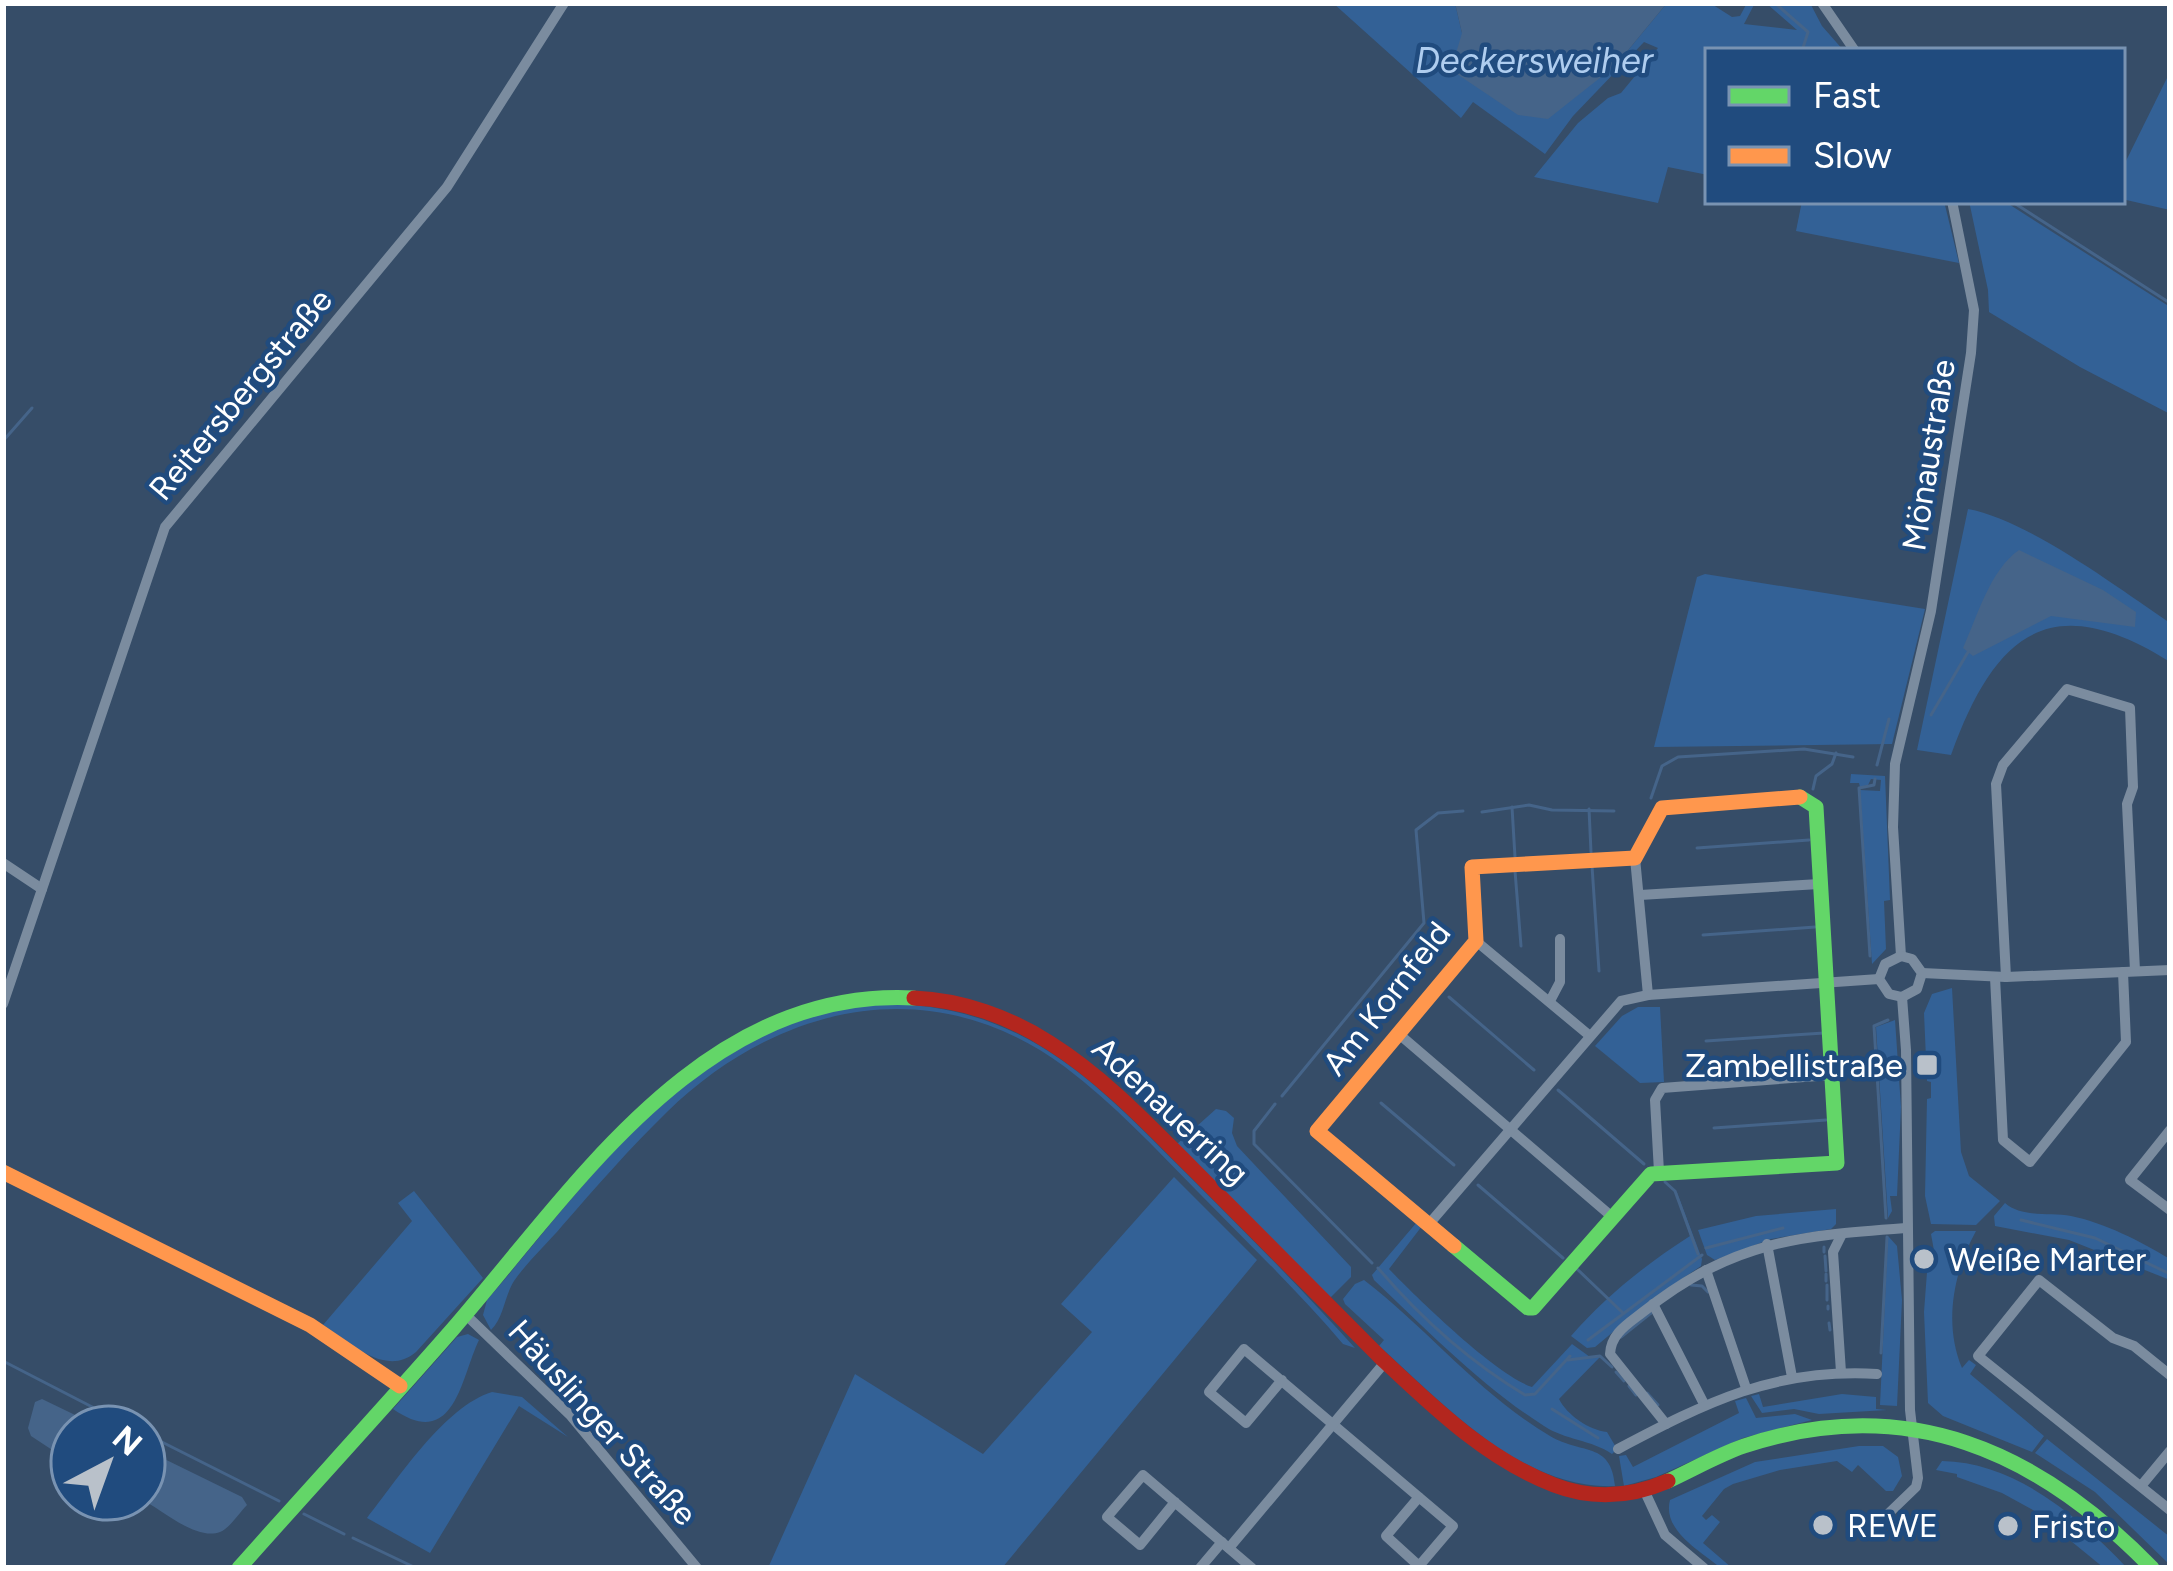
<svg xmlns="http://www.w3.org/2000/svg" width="2173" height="1571" font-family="Figtree,sans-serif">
<rect width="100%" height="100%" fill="#364d68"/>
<g fill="#336196">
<polygon points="1333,3 1455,3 1462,33 1615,66 1667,3 1710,3 1732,17 1740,16 1747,3 1755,3 1744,24 1797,30 1766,3 1810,3 1822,26 1844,51 1708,51 1708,175 1668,167 1658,203 1534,177 1578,123 1608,98 1621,93 1658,48 1644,42 1573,116 1545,154 1473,102 1461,118"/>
<polygon points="2170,72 2170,210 2122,199 2122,169"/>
<polygon points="1802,201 1944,201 1959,263 1796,231"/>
<polygon points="1969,201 2004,201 2170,307 2170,414 2080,367 1989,312 1988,290"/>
<path d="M 1968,509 C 2028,520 2118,588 2170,623 L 2170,662 C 2049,586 1994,636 1951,755 L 1917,750 Z"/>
<polygon points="1705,574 1925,609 1892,744 1654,747 1697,577"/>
<polygon points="1851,774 1885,776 1890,900 1884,901 1886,949 1872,964 1860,790 1880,791 1881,780 1871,779 1868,785 1860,787 1859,783 1850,783"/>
<polygon points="1952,988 1961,1152 1969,1176 2000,1201 1976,1225 1931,1224 1925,1196 1927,1099 1931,1098 1931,1082 1927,1081 1924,1013 1932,994"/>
<path d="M 872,1003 C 1028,1003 1093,1081 1196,1183 C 1250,1237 1304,1291 1355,1348 L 1343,1344 C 1298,1291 1247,1242 1198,1192 C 1156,1149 1113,1103 1065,1067 C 933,969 779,1003 667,1112 C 630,1148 596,1187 562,1226 C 547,1244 527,1262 514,1281 C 504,1297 504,1317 491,1330 L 483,1315 L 487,1300 C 559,1217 651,1089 748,1040 C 788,1019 828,1011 872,1003 Z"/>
<polygon points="1638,1007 1660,1007 1664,1082 1640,1083 1595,1046 1622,1016"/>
<polygon points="1895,1020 1901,1107 1897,1196 1890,1196 1892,1211 1888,1218 1876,1027"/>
<polygon points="1216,1109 1226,1111 1234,1118 1232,1133 1237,1146 1351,1267 1351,1277 1330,1298 1177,1144"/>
<polygon points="1174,1177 1257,1260 1002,1568 768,1568 855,1374 983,1454 1092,1332 1061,1304"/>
<path d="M 1676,1190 L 1702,1259 L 1701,1266 L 1655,1297 L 1595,1347 L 1587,1348 L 1571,1336 C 1606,1296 1645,1265 1690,1236 Z"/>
<path d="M 414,1191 L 483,1278 L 416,1352 C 385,1378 350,1342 323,1325 L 412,1221 L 398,1203 Z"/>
<path d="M 2005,1203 C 2022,1218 2050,1212 2071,1216 C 2105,1223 2140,1241 2170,1259 L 2170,1280 L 2069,1240 L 1995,1226 L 1994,1216 Z"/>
<polygon points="1836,1209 1836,1224 1831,1229 1771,1239 1715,1260 1707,1255 1698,1230 1756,1216"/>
<path d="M 1417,1222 L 1422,1226 L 1389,1269 C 1417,1298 1496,1375 1532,1387 L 1572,1344 L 1590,1357 L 1600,1357 L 1559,1399 C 1567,1415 1589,1430 1607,1432 L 1617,1449 L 1612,1454 C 1592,1440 1565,1440 1544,1426 C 1481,1386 1428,1331 1374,1280 L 1372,1275 Z"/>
<path d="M 1935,1231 L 1976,1231 C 1954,1271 1943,1323 1962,1368 L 1969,1360 L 1976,1365 L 1970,1374 L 2044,1436 L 2032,1452 L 1943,1416 L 1928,1403 L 1924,1312 L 1927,1272 L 1935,1256 L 1931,1234 Z"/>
<polygon points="1888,1236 1897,1246 1902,1300 1897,1406 1880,1405"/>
<path d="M 1364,1280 C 1428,1329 1479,1394 1550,1436 C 1582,1455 1611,1441 1615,1486 C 1521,1490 1444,1404 1379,1346 L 1384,1340 L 1345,1304 L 1343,1299 L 1355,1284 Z"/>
<path d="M 468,1334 L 479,1340 C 461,1377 455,1452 393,1409 L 457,1337 Z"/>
<path d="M 492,1392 L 522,1397 L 568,1437 L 519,1406 L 430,1553 L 367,1518 C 397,1480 445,1406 492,1392 Z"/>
<polygon points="1759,1394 1763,1407 1842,1394 1876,1397 1876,1409 1887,1410 1819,1414 1794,1409 1762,1413 1751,1396"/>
<polygon points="1746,1398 1756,1418 1795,1414 1812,1420 1743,1438 1656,1477 1624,1486 1619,1456 1626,1455 1633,1467 1739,1413 1735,1401"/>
<polygon points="2047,1439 2170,1537 2170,1565 2095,1492 2035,1453"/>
<path d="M 1859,1446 L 1883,1446 L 1898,1457 L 1902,1476 L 1893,1491 L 1886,1491 L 1858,1465 L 1852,1472 L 1837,1461 L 1780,1470 L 1733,1484 L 1724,1489 L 1702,1516 L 1706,1520 L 1712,1515 L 1720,1522 L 1703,1543 L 1732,1568 L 1721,1568 C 1700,1551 1662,1530 1670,1500 L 1755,1462 Z"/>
<path d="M 1942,1461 C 2015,1462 2079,1517 2127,1568 L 2104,1568 L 2033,1510 L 2002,1493 L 1957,1477 L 1957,1474 L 1936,1470 Z"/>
</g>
<g fill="#456489">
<polygon points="1455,3 1667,3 1615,66 1548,119 1518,115 1451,70 1462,33"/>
<path d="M 2019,550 L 2103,590 L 2136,612 L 2135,627 L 2051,616 L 1973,656 L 1963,648 C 1977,617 1990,570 2019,550 Z"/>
<polygon points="42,1399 100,1427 72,1427 72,1463 31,1436 28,1428 35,1402"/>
<path d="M 144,1449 L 242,1497 L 247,1505 C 239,1513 230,1528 220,1532 C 196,1541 161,1509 141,1499 L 144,1499 Z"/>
</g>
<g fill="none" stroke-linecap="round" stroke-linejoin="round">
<g stroke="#456489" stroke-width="3">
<polyline points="1775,3 1808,32 1802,51"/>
<polyline points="2011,201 2170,303"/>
<polyline points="3,441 32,408"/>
<polyline points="1931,715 1968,652"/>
<polyline points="1877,765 1889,719"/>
<polyline points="1813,789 1816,776 1832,764 1836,753"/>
<polyline points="1651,798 1662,766 1678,757 1804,749 1853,757"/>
<polyline points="1512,807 1515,857"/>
<polyline points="1589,809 1591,852"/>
<polyline points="1482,812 1529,805 1552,810 1614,811"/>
<polyline points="1697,848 1809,840"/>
<polyline points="1592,866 1599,971"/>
<polyline points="1515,871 1521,946"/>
<polyline points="1703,935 1815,927"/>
<polyline points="1870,956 1859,788 1874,785 1875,779"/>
<polyline points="1449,997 1534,1070"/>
<polyline points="1706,1041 1824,1033"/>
<polyline points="1558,1090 1644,1164"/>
<polyline points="1282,1096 1424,923 1416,830 1438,813 1463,811"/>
<polyline points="1381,1103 1454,1165"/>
<polyline points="1275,1104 1254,1131 1254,1144 1372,1263"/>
<polyline points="1714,1128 1826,1120"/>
<polyline points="1665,1182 1675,1191 1698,1254"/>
<polyline points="1478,1185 1563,1258"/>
<polyline points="1886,1218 1874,1026 1888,1020"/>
<polyline points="2021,1220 2095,1238 2170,1274"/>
<polyline points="1824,1247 1824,1252"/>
<polyline points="1706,1248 1783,1228"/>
<polyline points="1825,1256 1826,1271"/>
<path d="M 1378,1268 C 1419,1316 1470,1362 1525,1395 L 1535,1394 L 1570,1356"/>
<polyline points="1577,1269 1622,1312"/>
<polyline points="1826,1274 1826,1281"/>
<polyline points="1691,1285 1702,1286 1708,1292"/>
<polyline points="1827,1285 1827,1300"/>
<polyline points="1828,1306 1828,1309"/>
<polyline points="1829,1323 1830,1330"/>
<polyline points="1621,1337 1651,1313"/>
<polyline points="1588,1340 1702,1255"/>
<polyline points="1881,1353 1887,1237"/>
<polyline points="1568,1360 1600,1356 1612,1367"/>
<polyline points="3,1361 131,1427"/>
<polyline points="1616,1372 1624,1381"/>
<polyline points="1629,1386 1636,1395"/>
<polyline points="1647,1393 1658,1405"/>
<polyline points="1552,1409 1598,1438"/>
<polyline points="144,1433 279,1501"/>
<polyline points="304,1514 344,1534"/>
<polyline points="353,1538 416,1568"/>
</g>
<g stroke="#7b8c9f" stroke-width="10">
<polyline points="1822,3 1855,51"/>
<polyline points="1635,858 1648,995"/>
<polyline points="3,863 42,889"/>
<polyline points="1640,895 1819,884"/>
<polyline points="1476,941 1590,1036"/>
<polyline points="1901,956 1893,827 1895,764 1931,611 1971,353 1974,310 1952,201"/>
<polyline points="1901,956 1885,964 1879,979 1889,994 1902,997"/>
<polyline points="1901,956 1912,959 1922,973 1917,989 1902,997"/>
<polyline points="1922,973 2006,977 2170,970"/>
<polyline points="1995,977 2003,1140 2030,1162 2126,1042 2123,972"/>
<polyline points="2006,977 1996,784 2003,765 2067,689 2130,708 2133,787 2127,804 2135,971"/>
<polyline points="1550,1001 1560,982 1560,939"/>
<polyline points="3,1004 165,527 447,187 564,3"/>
<polyline points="1400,1035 1610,1215"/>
<polyline points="2170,1130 2130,1180 2170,1210"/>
<polyline points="1659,1172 1655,1100 1662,1088 1831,1075"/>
<polyline points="1429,1224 1621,1001 1648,995 1879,979"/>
<polyline points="1767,1244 1792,1377"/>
<polyline points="1706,1270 1746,1388"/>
<polyline points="1653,1304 1704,1404"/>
<polyline points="465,1314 571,1416 697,1568"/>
<polyline points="1841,1372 1833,1252 1842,1234"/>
<polyline points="2170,1375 2134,1346 2113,1338 2039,1280 1978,1356 2170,1510"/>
<polyline points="1282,1380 1246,1423 1209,1392 1244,1349 1453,1526 1419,1566 1386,1536 1419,1497"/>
<path d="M 1666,1424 L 1610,1354 C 1611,1333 1628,1324 1643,1312 C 1733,1241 1797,1236 1906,1228"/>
<path d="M 1618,1449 C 1707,1402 1774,1368 1877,1374"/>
<polyline points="2141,1486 2170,1451"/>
<polyline points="1645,1492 1665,1535 1704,1568"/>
<polyline points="1175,1502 1140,1545 1107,1517 1143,1475 1252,1568"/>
<polyline points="1889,1513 1916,1487 1918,1478 1910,1410 1906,1050 1902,997"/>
<polyline points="1229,1548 1386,1361"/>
<polyline points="1200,1568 1222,1542"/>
</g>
<g stroke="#63d668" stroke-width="15">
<polyline points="1454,1246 1528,1308 1533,1308 1651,1174 1837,1163 1816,807 1800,797"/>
<path d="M 1668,1481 C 1694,1469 1718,1455 1744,1446 C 1907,1392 2038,1451 2152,1568"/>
<path d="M 239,1568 C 310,1488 382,1410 452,1330 C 575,1188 702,987 914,998"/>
</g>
<g stroke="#ff974d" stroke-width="15">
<polyline points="3,1172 310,1325 400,1386"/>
<polyline points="1454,1246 1317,1131 1476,941 1472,867 1635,858 1662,808 1800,797"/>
</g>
<path stroke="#b3261e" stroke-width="15" d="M 914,998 C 962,1000 1010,1017 1050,1043 C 1104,1077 1148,1124 1193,1169 C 1255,1231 1317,1294 1379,1356 C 1431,1405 1486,1459 1554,1485 C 1593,1500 1631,1497 1668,1481"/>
</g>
<g fill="#b9c1ca" stroke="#204b7e" stroke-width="4.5">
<rect x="1915" y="1053" width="24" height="24" rx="6"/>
<circle cx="1924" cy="1259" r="12"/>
<circle cx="1823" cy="1525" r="12"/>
<circle cx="2008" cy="1526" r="12"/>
</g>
<g text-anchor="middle" stroke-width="9" stroke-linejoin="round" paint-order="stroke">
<g font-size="33" fill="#fff" stroke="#204b7e">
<text transform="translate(240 394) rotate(-50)" y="12">Reitersbergstraße</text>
<text transform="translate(1928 455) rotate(-81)" y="12">Mönaustraße</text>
<text transform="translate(1386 998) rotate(-52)" y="12">Am Kornfeld</text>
<text transform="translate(1171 1110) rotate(43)" y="12">Adenauerring</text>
<text transform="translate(603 1422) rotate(48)" y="12">Häuslinger Straße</text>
</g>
<g font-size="33" fill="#fff" stroke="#204b7e" text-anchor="start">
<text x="1903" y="1077" text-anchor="end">Zambellistraße</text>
<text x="1948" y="1271">Weiße Marter</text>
<text x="1847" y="1537">REWE</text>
<text x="2032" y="1538">Fristo</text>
</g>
<g font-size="36" font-style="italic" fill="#afcdef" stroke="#204b7e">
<text x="1534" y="73">Deckersweiher</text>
</g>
</g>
<rect width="2173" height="1571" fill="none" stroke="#ffffff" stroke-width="12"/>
<rect x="1705" y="48" width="420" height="156" fill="#204b7e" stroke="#7993b2" stroke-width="3"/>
<rect x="1729" y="87" width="60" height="18" fill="#63d668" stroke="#7993b2" stroke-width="3"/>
<text x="1813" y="108" font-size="36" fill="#ffffff">Fast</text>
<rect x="1729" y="147" width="60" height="18" fill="#ff974d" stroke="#7993b2" stroke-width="3"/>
<text x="1813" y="168" font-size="36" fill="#ffffff">Slow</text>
<g transform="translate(108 1463) rotate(41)"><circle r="57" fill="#204b7e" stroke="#7993b2" stroke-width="3"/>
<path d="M0-9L21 45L0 30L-21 45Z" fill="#b9c1ca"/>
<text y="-18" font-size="33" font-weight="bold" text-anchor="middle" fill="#ffffff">N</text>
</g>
</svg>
